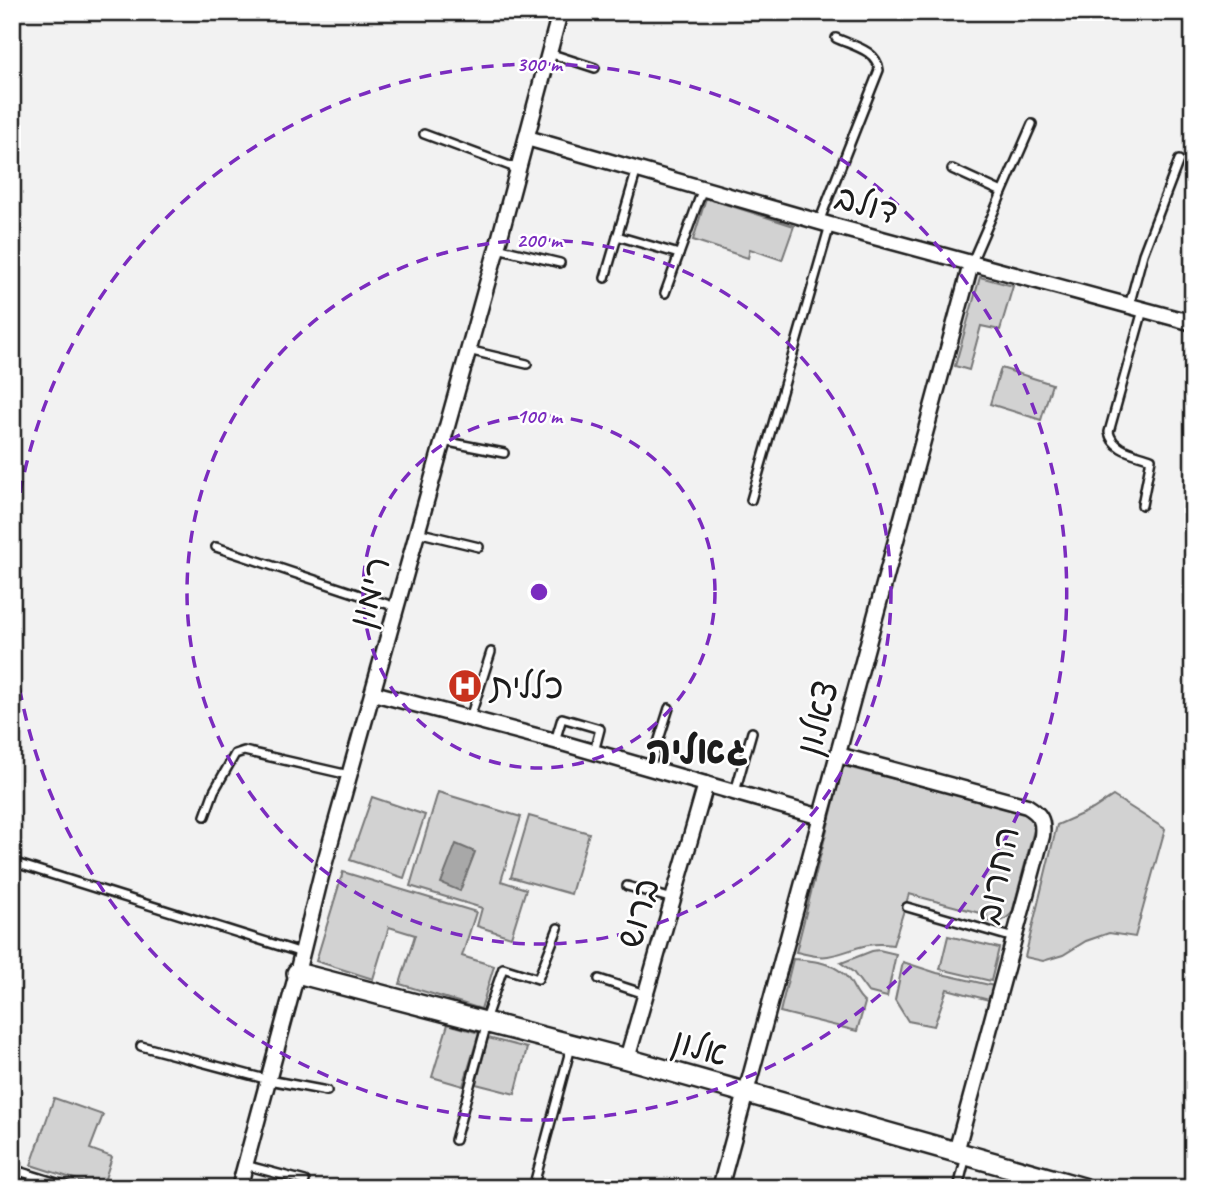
<svg xmlns="http://www.w3.org/2000/svg" width="1205" height="1200" font-family="Caveat,'Playpen Sans Hebrew',sans-serif">
<rect width="100%" height="100%" fill="#f2f2f2"/>
<filter id="ink" filterUnits="userSpaceOnUse"><feTurbulence type="fractalNoise" baseFrequency=".0143" numOctaves="2"/><feDisplacementMap in="SourceGraphic" scale="14" xChannelSelector="R" yChannelSelector="G"/><feConvolveMatrix kernelMatrix="1 2 1 2 8 2 1 2 1" color-interpolation-filters="sRGB"/></filter>
<g filter="url(#ink)">
<g fill="#d2d2d2" stroke="#777" stroke-width="2">
<polygon points="706,198 794,226 782,260 750,249 748,258 693,240"/>
<polygon points="980,277 1013,286 1000,330 981,326 969,370 955,366"/>
<polygon points="1001,368 1052,384 1041,420 990,404"/>
<path d="M 843,766 L 1020,811 L 1033,819 L 1034,830 L 1012,913 C 1004,922 997,923 986,921 L 987,915 L 909,894 L 893,945 C 862,941 856,951 828,956 C 818,958 806,954 796,952 Z"/>
<polygon points="438,792 521,817 501,881 526,889 511,937 477,926 482,908 410,886"/>
<polygon points="1113,796 1165,829 1135,937 1109,933 1086,941 1063,955 1043,961 1025,957 1057,825 1093,809"/>
<polygon points="372,797 425,815 404,878 350,860"/>
<polygon points="529,816 589,833 571,894 511,877"/>
<polygon points="343,872 476,912 462,956 494,966 481,1009 400,984 415,935 389,927 373,979 316,961"/>
<polygon points="948,936 999,948 991,981 940,969"/>
<polygon points="879,950 896,954 887,997 868,992 853,972 841,963 872,951"/>
<path d="M 793,959 C 814,961 836,962 849,980 C 855,989 857,997 865,1003 L 857,1031 L 780,1012 Z"/>
<polygon points="903,962 937,973 994,986 989,1000 947,989 934,1026 908,1021 895,1000"/>
<polygon points="448,1024 479,1033 463,1086 432,1077"/>
<polygon points="488,1038 527,1048 515,1094 476,1084"/>
<polygon points="54,1098 103,1115 90,1149 112,1157 102,1188 31,1165"/>
<polygon points="12,1176 47,1188 12,1188"/>
</g>
<polygon fill="#a8a8a8" stroke="#707070" stroke-width="2" points="456,844 475,852 460,891 441,883"/>
<g fill="none" stroke-linecap="round" stroke-linejoin="round">
<g stroke="#1c1c1c" stroke-width="12">
<g id="lane">
<polyline points="549,53 595,68"/>
<polyline points="424,134 518,169"/>
<polyline points="952,169 1002,192"/>
<path d="M 819,222 L 879,70 C 877,50 853,46 836,38"/>
<polyline points="617,236 679,254"/>
<polyline points="497,248 560,263"/>
<polyline points="971,264 1032,124"/>
<polyline points="605,278 637,169"/>
<polyline points="665,293 703,188"/>
<polyline points="1129,306 1143,254 1179,160"/>
<polyline points="468,350 527,364"/>
<polyline points="443,441 504,453"/>
<polyline points="751,500 830,225"/>
<path d="M 1142,505 L 1151,459 C 1135,453 1113,451 1109,432 L 1143,310"/>
<polyline points="417,532 479,547"/>
<polyline points="216,547 396,607"/>
<polyline points="470,718 491,652"/>
<polyline points="555,741 562,718 600,729 594,752"/>
<polyline points="650,768 669,708"/>
<polyline points="735,792 752,732"/>
<polyline points="205,816 214,791 235,754 244,751 349,775"/>
<polyline points="12,862 302,953"/>
<polyline points="627,886 673,899"/>
<polyline points="907,907 1014,938"/>
<polyline points="599,979 645,994"/>
<polyline points="485,1020 503,968 538,979 558,928"/>
<polyline points="141,1046 269,1080 327,1091"/>
<polyline points="455,1140 487,1023"/>
<polyline points="245,1165 305,1181"/>
<polyline points="12,1169 73,1188"/>
<polyline points="533,1188 571,1047"/>
<polyline points="958,1188 966,1156"/>
</g>
</g>
<g stroke="#1c1c1c" stroke-width="19">
<g id="street">
<polyline points="527,138 830,225 1193,323"/>
<polyline points="373,693 555,741 821,817"/>
<path d="M 838,755 L 1027,806 C 1040,814 1044,820 1042,836 L 956,1152"/>
<polyline points="627,1059 706,784"/>
<polyline points="239,1188 297,973 321,876 497,248 560,12"/>
<polyline points="720,1188 971,264"/>
</g>
</g>
<g stroke="#1c1c1c" stroke-width="24">
<polyline id="secondary" points="297,973 627,1059 1083,1188"/>
</g>
<use href="#lane" stroke="#fff" stroke-width="7"/>
<use href="#street" stroke="#fff" stroke-width="14"/>
<use href="#secondary" stroke="#fff" stroke-width="19"/>
</g>
</g>
<g fill="none" stroke="#7b2cbf" stroke-width="3.5" stroke-dasharray="12 9">
<circle cx="539" cy="592" r="176"/>
<circle cx="539" cy="592" r="352"/>
<path d="M12 555A528 528 0 1 1 12 629"/>
</g>
<defs>
<g id="hospital-disc" transform="scale(1.75)"><circle r="9.5" fill="#c8321e" stroke="#fff"/><path d="M-5-5h3v3.5h4V-5h3V5h-3V1.5h-4V5h-3Z" fill="#fff"/></g>
</defs>
<g fill-rule="evenodd">
<use href="#hospital-disc" x="465" y="686"/>
</g>
<g text-anchor="middle" stroke-width="5" stroke-linejoin="round" paint-order="stroke">
<g font-size="35" fill="#1c1c1c" stroke="#fff">
<text transform="translate(867 204) rotate(16)" y="12">דולב</text>
<text transform="translate(369 592) rotate(-75)" y="12">רימון</text>
<text transform="translate(817 718) rotate(-75)" y="12">צאלון</text>
<text transform="translate(997 875) rotate(-78)" y="12">החרוב</text>
<text transform="translate(638 913) rotate(-74)" y="12">ברוש</text>
<text transform="translate(700 1047) rotate(16)" y="12">אלון</text>
</g>
<g font-size="35" fill="#1c1c1c" stroke="#fff" text-anchor="start">
<text x="490" y="698">כללית</text>
</g>
<g font-size="38" font-weight="bold" fill="#1c1c1c" stroke="#fff">
<text x="697" y="763">גאליה</text>
</g>
</g>
<circle cx="539" cy="592" r="10" fill="#7b2cbf" stroke="#fff" stroke-width="3.5"/>
<g font-size="21" text-anchor="middle" font-weight="bold" fill="#7b2cbf" stroke="#fff" stroke-width="5" stroke-linejoin="round" paint-order="stroke">
<text x="539" y="71">300 m</text>
<text x="539" y="247">200 m</text>
<text x="539" y="423">100 m</text>
</g>
<rect width="1205" height="1200" fill="none" stroke="#fff" stroke-width="42"/>
<rect x="21" y="21" width="1163" height="1158" fill="none" stroke="#1c1c1c" stroke-width="2.5" filter="url(#ink)"/>
</svg>
